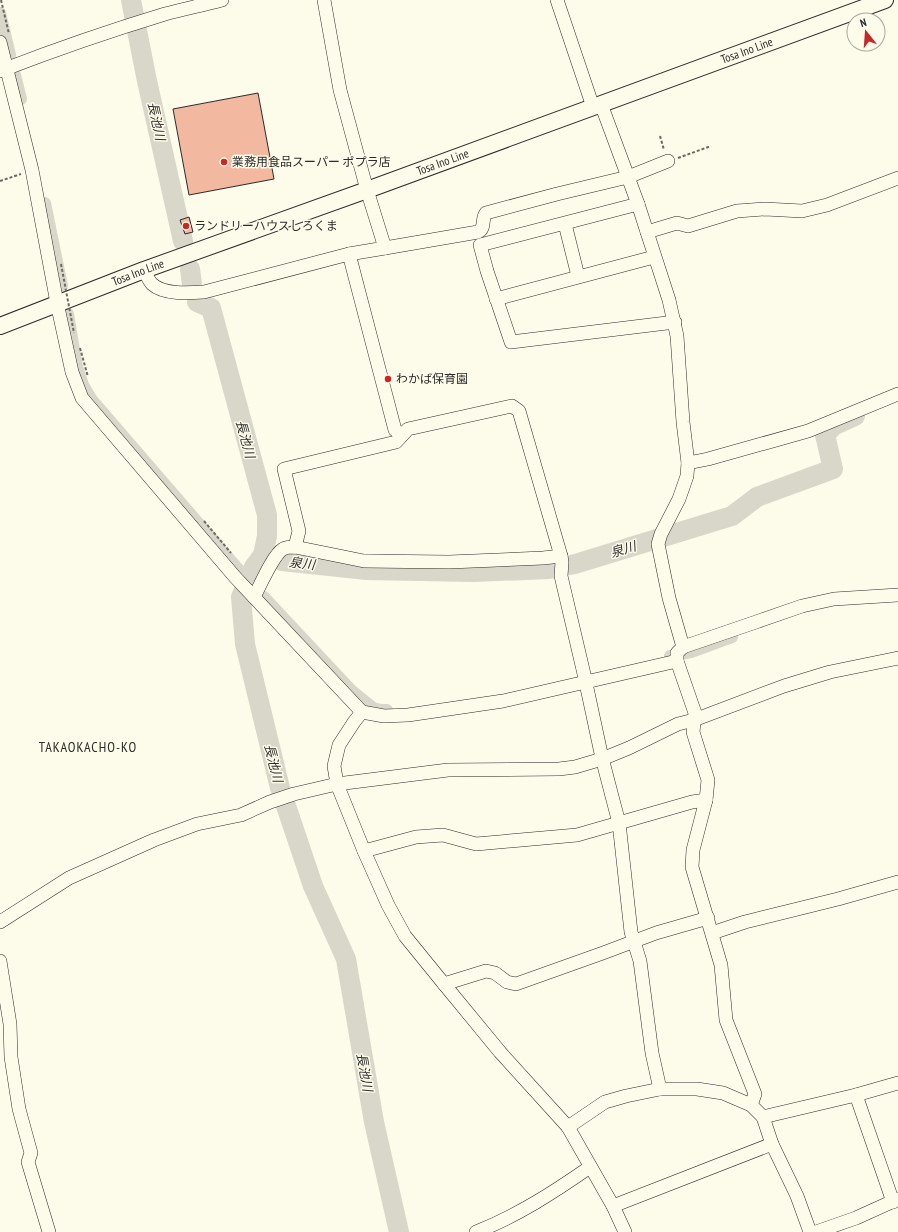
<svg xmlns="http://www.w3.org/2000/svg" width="898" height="1232" font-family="'PT Sans Narrow','Noto Sans JP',sans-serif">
<rect width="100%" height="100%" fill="#fdfbea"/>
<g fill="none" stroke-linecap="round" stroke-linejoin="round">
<g stroke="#d8d7c9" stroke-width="12">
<polyline points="0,13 10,55"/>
<polyline points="15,75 21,99"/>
<polyline points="45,203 62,286"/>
<polyline points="68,314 77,367 83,385 92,400 251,584"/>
<polyline points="264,597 352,691 373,708 381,710 387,710"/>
<polyline points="670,656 691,652 732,637"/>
</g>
<g stroke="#d8d7c9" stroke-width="20">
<polyline points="131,0 147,81 183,241"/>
<polyline points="190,269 192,284"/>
<polyline points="197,302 211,308 267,515 267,536 263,555 254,567 241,597 245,644 280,788 313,886 346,959 374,1122 399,1232"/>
<polyline points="282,561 367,570 474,572 549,569 575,564 732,516 757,497 833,469 825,435 833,426 855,416"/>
</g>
</g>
<g fill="#f2b8a0" stroke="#2b2b2b">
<polygon points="258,93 274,179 189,195 173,109"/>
<polygon points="189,217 193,232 185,234 180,220"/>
</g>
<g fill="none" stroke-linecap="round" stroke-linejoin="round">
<g stroke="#2b2b2b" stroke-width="14">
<g id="minor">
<polyline points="324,0 340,90 367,190 385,248 349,254"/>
<polyline points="557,0 593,107"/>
<polyline points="0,42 32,170 57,303 72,372 82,398 235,577 362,712 384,716 408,715 503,701 677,661"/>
<path d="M 0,71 C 54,50 109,31 165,14 C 184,9 203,5 222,0"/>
<polyline points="638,204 480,245 487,271 511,342 675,322"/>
<polyline points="565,224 578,276"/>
<polyline points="647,232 677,223 688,226 737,211 765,209 802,211 827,205 898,178"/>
<path d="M 385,248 L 478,232 C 486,228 481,219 486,213 L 557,194 L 628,177 L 668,161"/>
<path d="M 144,270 C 146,274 149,281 152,284 C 164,295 190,293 204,292 L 349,254 L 395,430 L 402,435"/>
<polyline points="496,299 654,257"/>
<polyline points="688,463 708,459 808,431 898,394"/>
<polyline points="295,547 299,531 284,469 396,442 408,429 512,406 519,411 561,556 562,562 561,576 584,674 602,758 619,823 631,932 640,961 652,1053 660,1089"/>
<path d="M 254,597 C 260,586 273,555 283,549 C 286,547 291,547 295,547 L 364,561 L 449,562 L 543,558 L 561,556"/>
<polyline points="683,647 756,622 802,606 834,599 898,595"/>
<polyline points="362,712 354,722 339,745 334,766 337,784 364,851 388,905 405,936 444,984 500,1052 568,1127 613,1206 625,1232"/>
<polyline points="706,800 693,850 692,867 721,965 726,1020 755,1094 751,1105"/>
<polyline points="364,851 416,837 443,835 476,844 577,835 692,802 706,800 708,780 693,732 695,713 677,661 677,653 683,647 669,598 658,544 661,534 679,499 687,476 688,463 683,422 677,336 669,300 638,204 601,104"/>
<polyline points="0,922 69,878 154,840 197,824 241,815 270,802 294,794 337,784 448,770 559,769 575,767 602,759 629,748 678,724 694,720 784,686 830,672 898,658"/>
<polyline points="712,933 745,922 838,899 898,882"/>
<polyline points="0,961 10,1024 11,1057 19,1109 31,1153 28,1162 49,1232"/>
<polyline points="444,984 486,971 495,973 507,982 516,984 603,953 656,933 708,918"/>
<polyline points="856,1095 893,1202"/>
<polyline points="763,1117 856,1095 898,1083"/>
<polyline points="568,1127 605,1102 626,1096 660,1089 697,1089 723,1093 751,1105 763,1117 772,1144 797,1196 810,1232"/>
<polyline points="613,1206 772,1144"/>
<path d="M 476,1232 C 517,1216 554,1192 590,1167"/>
<polyline points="816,1232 856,1218 898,1199"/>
</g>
</g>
<g stroke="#2b2b2b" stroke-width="18">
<g id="major">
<path id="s1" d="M 0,326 L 144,270 L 367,190 L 885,0"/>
</g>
</g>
<g stroke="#6a6964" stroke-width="2" stroke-dasharray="3 2" stroke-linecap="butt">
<polyline points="1,0 9,34"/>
<polyline points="660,136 664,150"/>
<polyline points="678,158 711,146"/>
<polyline points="0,181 21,174"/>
<polyline points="80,348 88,377"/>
<polyline points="204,521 231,553"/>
</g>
<use href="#minor" stroke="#fdfbea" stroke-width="13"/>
<use href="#major" stroke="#fdfbea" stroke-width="16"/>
<polyline stroke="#6a6964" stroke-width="2" stroke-dasharray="3 2" stroke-linecap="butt" points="61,264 74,333"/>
</g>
<g fill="#c62828" stroke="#fdfbea" stroke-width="1.5">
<circle cx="224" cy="162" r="4"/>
<circle cx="186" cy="226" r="4"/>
<circle cx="388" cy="379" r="4"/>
</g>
<g text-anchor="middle" stroke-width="3" stroke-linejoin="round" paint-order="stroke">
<g font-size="12" fill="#2b2b2b" stroke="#fdfbea">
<text dy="4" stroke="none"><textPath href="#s1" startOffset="796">Tosa Ino Line</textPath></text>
<text dy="4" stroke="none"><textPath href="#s1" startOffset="472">Tosa Ino Line</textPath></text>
<text dy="4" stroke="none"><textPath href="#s1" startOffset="148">Tosa Ino Line</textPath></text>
</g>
<g font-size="12" fill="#2b2b2b" stroke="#fdfbea" text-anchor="start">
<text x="232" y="166">業務用食品スーパー ポプラ店</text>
<text x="194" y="230">ランドリーハウスしろくま</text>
<text x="396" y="383">わかば保育園</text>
</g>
<g font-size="13" font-style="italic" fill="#2b2b2b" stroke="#fdfbea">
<text transform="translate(157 121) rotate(78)" y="5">長池川</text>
<text transform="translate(246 439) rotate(75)" y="5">長池川</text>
<text transform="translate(623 549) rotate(-17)" y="5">泉川</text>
<text transform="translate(302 563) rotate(6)" y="5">泉川</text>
<text transform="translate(274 763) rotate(76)" y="5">長池川</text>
<text transform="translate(365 1072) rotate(80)" y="5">長池川</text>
</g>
<g font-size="14" letter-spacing="1" fill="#2b2b2b" stroke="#fdfbea">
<text x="88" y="752">TAKAOKACHO-KO</text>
</g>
</g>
<g transform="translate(866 32) rotate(343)"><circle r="19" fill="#fdfbea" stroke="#a9a89e"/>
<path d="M0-3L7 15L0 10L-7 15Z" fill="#c62828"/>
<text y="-6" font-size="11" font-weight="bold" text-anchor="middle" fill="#2b2b2b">N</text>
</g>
</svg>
